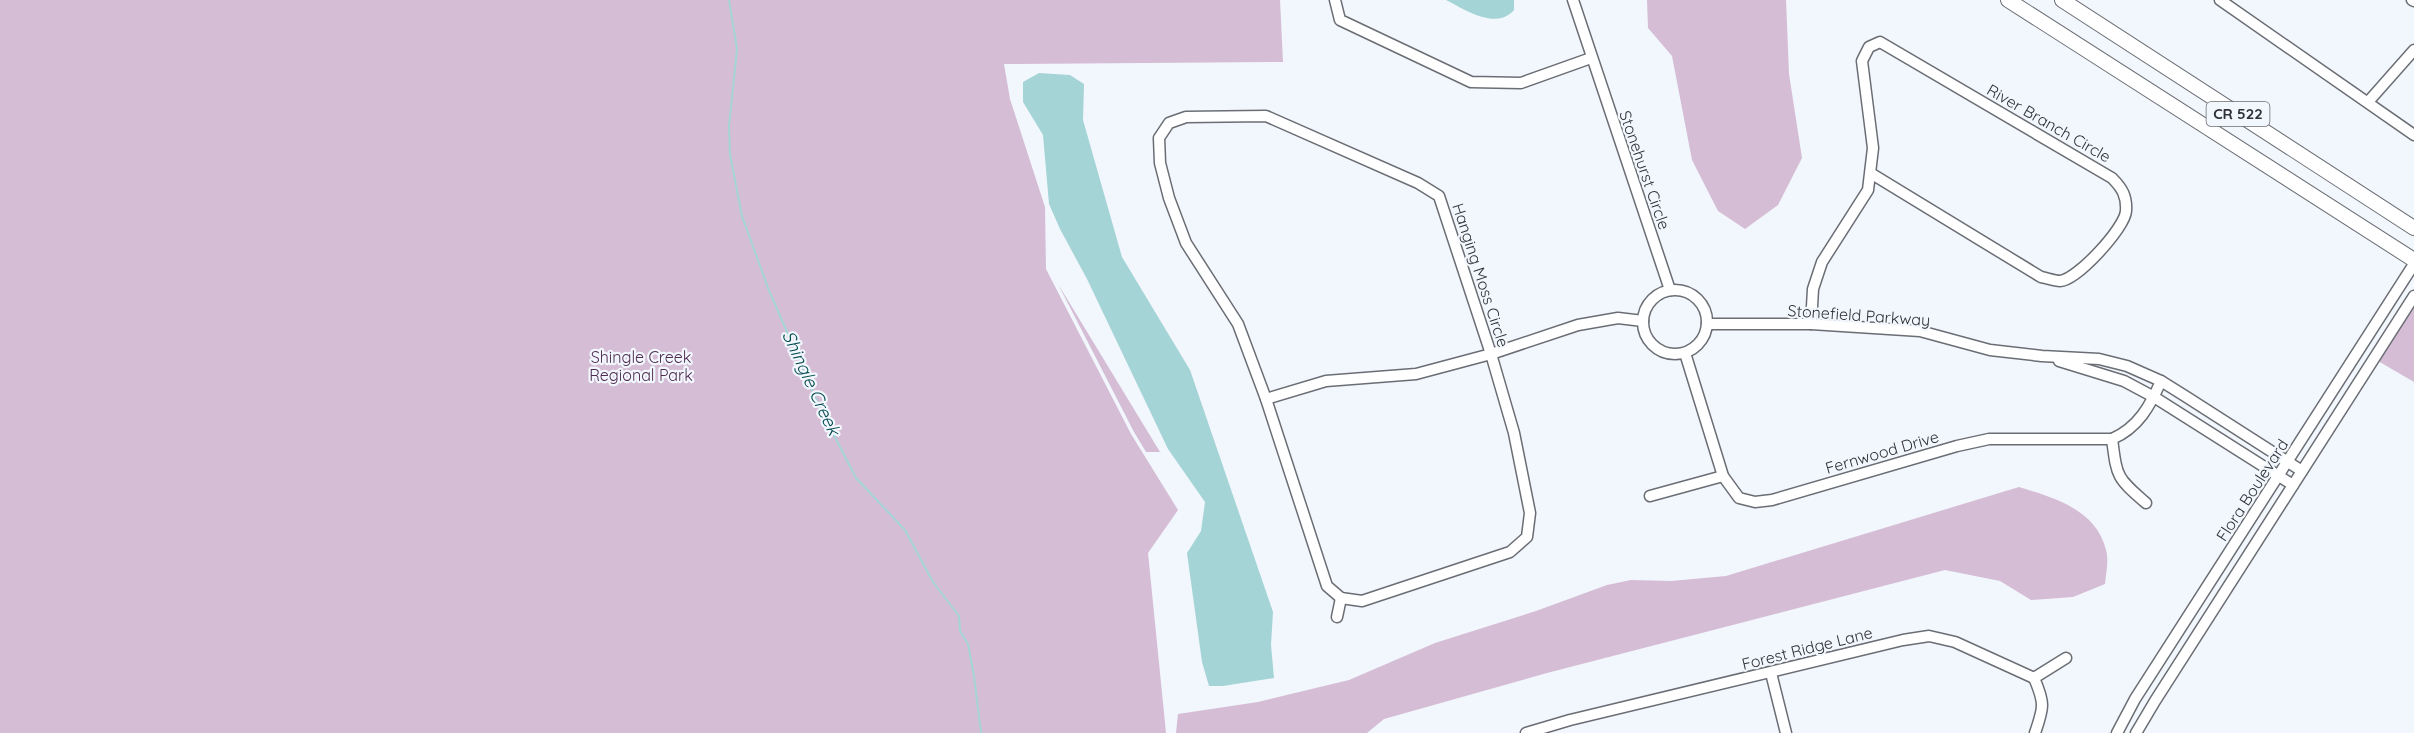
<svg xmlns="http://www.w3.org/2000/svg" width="2414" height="733" font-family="Quicksand,sans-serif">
<rect width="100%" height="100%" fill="#f2f6fd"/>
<g fill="#d5bdd5">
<polygon points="0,0 1280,0 1283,62 1004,64 1010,99 1045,207 1046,269 1131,434 1178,510 1148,553 1166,733 0,733"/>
<polygon points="1647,0 1786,0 1789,74 1802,158 1778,205 1745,229 1718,211 1692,160 1672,56 1648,28"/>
<polygon points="1058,284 1160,452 1146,452 1134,432"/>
<polygon points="2414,304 2414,382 2378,361"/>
<path d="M 2019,487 C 2054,498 2096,509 2106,550 C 2109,560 2106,573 2105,584 L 2073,597 L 2031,600 L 2000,581 L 1945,570 L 1547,673 L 1384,719 L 1367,733 L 1176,733 L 1178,714 L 1258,702 L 1349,680 L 1435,643 L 1536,611 L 1607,585 L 1631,580 L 1671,581 L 1726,576 Z"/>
</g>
<g fill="#a4d4d6">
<path d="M 1446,0 L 1514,0 L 1514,10 C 1496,31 1464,9 1446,0 Z"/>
<polygon points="1039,73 1070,75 1084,84 1083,120 1122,257 1190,370 1273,612 1271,645 1274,678 1223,686 1209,686 1202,662 1187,553 1201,531 1205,502 1168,449 1087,279 1060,229 1049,204 1043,135 1023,102 1023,82"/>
</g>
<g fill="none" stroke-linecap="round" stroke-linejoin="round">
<polyline stroke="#a4d4d6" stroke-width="2" points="729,0 737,49 729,126 730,155 742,216 768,288 819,406 856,478 905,530 933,582 959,616 960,631 968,644 974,676 981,733"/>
<g stroke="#6a6e74" stroke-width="13">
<g id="minor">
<polyline points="1335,0 1340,20 1471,82 1521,83 1591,58"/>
<polyline points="1573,0 1670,290"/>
<polyline points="2220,0 2414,135"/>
<polyline points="2412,0 2414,1"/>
<polyline points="2368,102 2414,50"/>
<polygon points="1266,116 1418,183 1439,196 1491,354 1514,433 1530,513 1527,537 1510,552 1362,601 1341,598 1327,586 1266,399 1238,324 1186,243 1169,198 1160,163 1159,138 1169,123 1186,117"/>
<circle cx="1675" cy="322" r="32"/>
<polyline points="1707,324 1811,324 1920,331 1990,350 2042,356 2099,359 2127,366 2161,381 2185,396 2302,471"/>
<path d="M 1811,324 L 1813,289 L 1822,262 L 1868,190 L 1873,148 L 1862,61 L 1869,47 L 1880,42 L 2112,178 C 2122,188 2127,196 2126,211 C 2125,228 2077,280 2060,281 C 2054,281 2047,278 2041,277 L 1872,174"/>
<path d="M 1685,353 L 1723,476 L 1739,498 L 1755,502 L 1772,500 L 1957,446 L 1989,439 L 2112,439 C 2138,428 2150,406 2161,381"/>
<polyline points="2059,361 2124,381 2154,397 2293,485"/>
<polyline points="1266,399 1326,381 1416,374 1491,354 1578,325 1618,318 1643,321"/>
<path d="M 2112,439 C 2117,477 2116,477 2146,503"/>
<polyline points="1650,496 1723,476"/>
<polyline points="1337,617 1341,598"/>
<polyline points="1771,673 1786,733"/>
<polyline points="2034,678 2066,658"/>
<path d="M 1526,733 L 1570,720 L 1903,640 L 1929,636 L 1955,642 L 2034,678 C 2045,703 2044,707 2035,733"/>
<polyline points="2117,733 2135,699 2414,264"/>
<polyline points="2136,733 2155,701 2414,296"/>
</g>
</g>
<g stroke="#6a6e74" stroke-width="16">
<g id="major">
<polyline points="2008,0 2414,260"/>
<polyline points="2062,0 2414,228"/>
</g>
</g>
<use href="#minor" stroke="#fff" stroke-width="10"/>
<use href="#major" stroke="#fff" stroke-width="14"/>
</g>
<g text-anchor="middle" stroke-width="4.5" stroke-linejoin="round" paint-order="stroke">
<rect fill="#f2f6fd" stroke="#6a6c70" stroke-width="1.5" x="2206.5" y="102" width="63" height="24" rx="4.5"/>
<g font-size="15" font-weight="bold" fill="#303134">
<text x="2238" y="119">CR 522</text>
</g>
<g font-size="16" fill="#303134" stroke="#f2f6fd">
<text transform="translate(2049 123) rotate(30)" y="6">River Branch Circle</text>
<text transform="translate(1645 170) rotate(71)" y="6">Stonehurst Circle</text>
<text transform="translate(1481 275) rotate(72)" y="6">Hanging Moss Circle</text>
<text transform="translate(1859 315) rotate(4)" y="6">Stonefield Parkway</text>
<text transform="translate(1882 452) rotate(-16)" y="6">Fernwood Drive</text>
<text transform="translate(2252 490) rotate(-57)" y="6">Flora Boulevard</text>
<text transform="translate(1807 648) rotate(-14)" y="6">Forest Ridge Lane</text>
</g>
<g font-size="16" fill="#4f2b51" stroke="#f2f6fd">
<text x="641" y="363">Shingle Creek<tspan x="641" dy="18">Regional Park</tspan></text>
</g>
<g font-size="18" font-style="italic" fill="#004a4d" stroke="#f2f6fd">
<text transform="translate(811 383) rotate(65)" y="6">Shingle Creek</text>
</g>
</g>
</svg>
